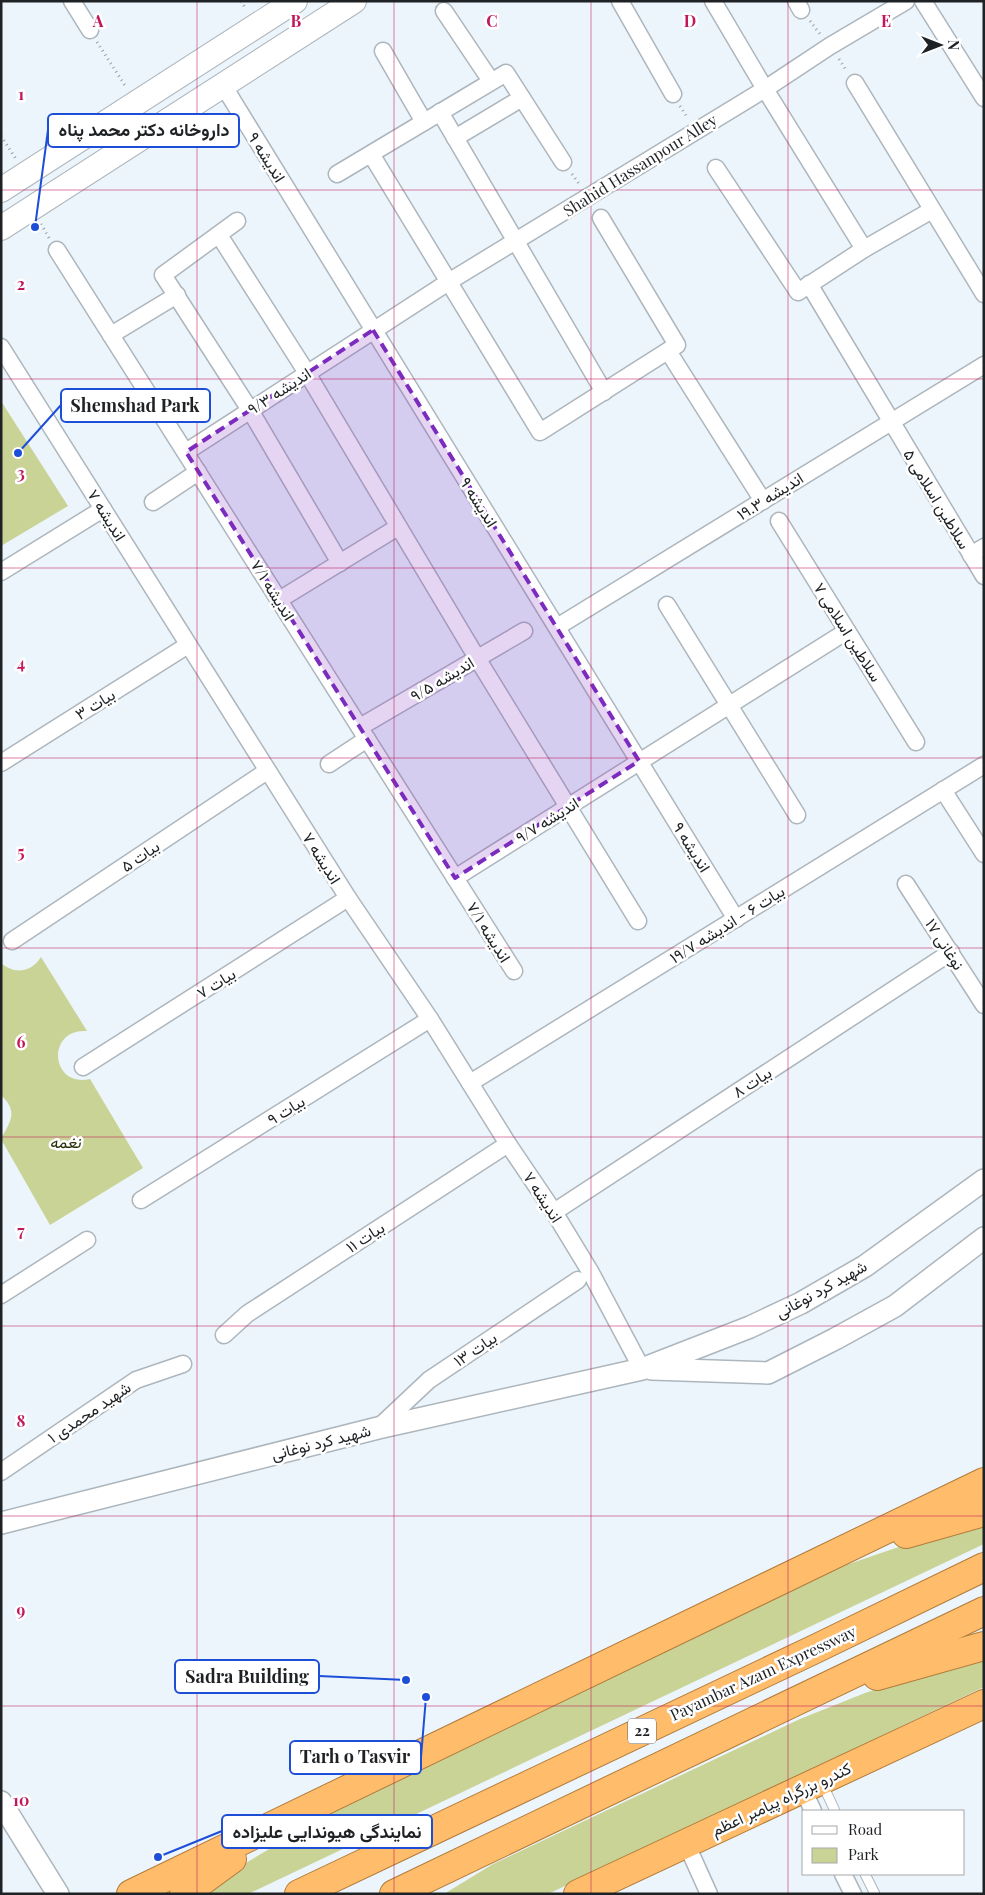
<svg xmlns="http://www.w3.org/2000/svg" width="985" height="1895" font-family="'Playfair Display',Vazirmatn,serif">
<rect width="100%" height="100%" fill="#ecf5fc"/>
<g fill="#c9d396">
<polygon points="1,401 68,506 1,546"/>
<path d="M 41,957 L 87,1031 C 46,1028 50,1088 90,1079 L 143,1168 L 50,1225 L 1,1139 C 10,1122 19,1112 1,1095 L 1,963 C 15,975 32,972 41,957 Z"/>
<polygon points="984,1523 984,1544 248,1894 201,1894 232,1871 341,1807 846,1565 919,1540"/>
<polygon points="984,1654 984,1687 548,1894 444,1894 493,1864 800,1719 865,1693"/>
</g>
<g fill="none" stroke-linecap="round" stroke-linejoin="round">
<g stroke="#adb6bc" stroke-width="11">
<g id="service">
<polyline points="822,1783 835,1811"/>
<polyline points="865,1874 875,1894"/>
</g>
</g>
<g stroke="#adb6bc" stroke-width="19">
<g id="minor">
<polyline points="72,1 90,30"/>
<polyline points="620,1 673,94"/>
<polyline points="713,1 765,89 864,249"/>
<polyline points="796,1 801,10"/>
<polyline points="923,1 984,98"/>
<polyline points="444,11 491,81"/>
<polyline points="383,51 424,122"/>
<polyline points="855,83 984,294"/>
<polyline points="223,85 736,919"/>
<polyline points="440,112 604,392"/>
<polyline points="455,138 522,98"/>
<polyline points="371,154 540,432 677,345 601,218"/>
<polyline points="716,168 798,292 864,249 932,210"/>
<polyline points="337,174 506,73 563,162"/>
<polyline points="237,221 163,275 250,410 340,563"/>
<polyline points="219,235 307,373 477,658 638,921"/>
<polyline points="57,250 514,971"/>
<polyline points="809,284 984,576"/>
<polyline points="111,335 177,295"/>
<polyline points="1,347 348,898 430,1019 508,1144 554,1212 591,1273 642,1369"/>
<polyline points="668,351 763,501"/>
<polyline points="186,452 450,281 765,89 830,46 906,1"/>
<polyline points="153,502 198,472"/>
<polyline points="779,521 916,742"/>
<polyline points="971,555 984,547"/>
<polyline points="1,572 103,509"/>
<polyline points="279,600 398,527"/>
<polyline points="667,605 797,815"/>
<polyline points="557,627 984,365"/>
<polyline points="360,727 524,631"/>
<polyline points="1,763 188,645"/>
<polyline points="329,764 367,739"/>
<polyline points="943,790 984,854"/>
<polyline points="455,878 847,631"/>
<polyline points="906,884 984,1005"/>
<polyline points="12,941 267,771"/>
<polyline points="83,1067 348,898"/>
<polyline points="470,1083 984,765"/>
<polyline points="141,1200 430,1019"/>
<polyline points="554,1212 951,952"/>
<polyline points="1,1295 87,1240"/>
<polyline points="224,1335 247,1314 508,1144"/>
<polyline points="378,1428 429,1380 578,1280"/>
<polyline points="1,1472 136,1380 183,1364"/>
<polyline points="803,1789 813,1811"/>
<polyline points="686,1843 709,1894"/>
<polyline points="843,1874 853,1894"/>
</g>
</g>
<g stroke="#adb6bc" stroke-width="24">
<g id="tertiary">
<polyline points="652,1369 768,1373 835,1339 895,1306 984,1238"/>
<polyline points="1,1523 378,1428 642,1369 750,1327 801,1303 865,1266 984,1180"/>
<polyline points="1,1802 58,1894"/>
</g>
</g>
<g stroke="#adb6bc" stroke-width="26">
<g id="secondary">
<polyline points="1,190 295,1"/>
<polyline points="1,228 354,1"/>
</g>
</g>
<g stroke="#b17b3a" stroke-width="30">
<g id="trunk">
<polyline points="906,1534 984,1512"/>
<polyline points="877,1676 984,1646"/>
<polyline points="131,1894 984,1482"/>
<polyline points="184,1894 232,1859"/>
<polyline points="299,1894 813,1650 984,1567"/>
<polyline points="394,1894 984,1611"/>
<polyline points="578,1894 984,1704"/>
</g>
</g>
<g stroke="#99a0a5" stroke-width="3" stroke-dasharray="1 4" stroke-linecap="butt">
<polyline points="241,1 246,9"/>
<polyline points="810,21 820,34"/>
<polyline points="97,42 126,87"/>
<polyline points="839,59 846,70"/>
<polyline points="680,106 687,117"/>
<polyline points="1,136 16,159"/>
<polyline points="572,174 580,185"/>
<polyline points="41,224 49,238"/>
</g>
<use href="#service" stroke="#fff" stroke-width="9"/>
<use href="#minor" stroke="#fff" stroke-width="16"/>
<use href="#tertiary" stroke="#fff" stroke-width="21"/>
<use href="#secondary" stroke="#fff" stroke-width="24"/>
<use href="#trunk" stroke="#ffbc6b" stroke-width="28"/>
</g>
<path fill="#7b2cbf" fill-opacity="0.2" stroke="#7b2cbf" stroke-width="4" stroke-dasharray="10 6" stroke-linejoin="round" d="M 373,330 L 639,761 L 455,878 L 186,452 Z"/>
<path fill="none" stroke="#c2185b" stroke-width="1" stroke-opacity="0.55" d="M 197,1 L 197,1894M 394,1 L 394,1894M 591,1 L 591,1894M 788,1 L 788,1894M 1,190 L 984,190M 1,379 L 984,379M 1,568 L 984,568M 1,758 L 984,758M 1,948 L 984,948M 1,1137 L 984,1137M 1,1326 L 984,1326M 1,1516 L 984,1516M 1,1706 L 984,1706"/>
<g text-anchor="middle" stroke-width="5" stroke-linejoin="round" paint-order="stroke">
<rect fill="#fff" stroke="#626466" stroke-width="1" x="628" y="1718.5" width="28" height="25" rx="4"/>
<g font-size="15" font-weight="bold" fill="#1f2225">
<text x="642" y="1736">22</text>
</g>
<g font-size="16" fill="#1f2225" stroke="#fff">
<text transform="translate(267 157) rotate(58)" y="6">اندیشه ۹</text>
<text transform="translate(640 165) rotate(-32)" y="6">Shahid Hassanpour Alley</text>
<text transform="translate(279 391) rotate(-33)" y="6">اندیشه ۹/۳</text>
<text transform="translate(770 496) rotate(-32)" y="6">اندیشه ۱۹.۳</text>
<text transform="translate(937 499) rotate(59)" y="6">سلاطین اسلامی ۵</text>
<text transform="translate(479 502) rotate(58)" y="6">اندیشه ۹</text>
<text transform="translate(107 515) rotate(58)" y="6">اندیشه ۷</text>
<text transform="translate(273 590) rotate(58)" y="6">اندیشه ۷/۱</text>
<text transform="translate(848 632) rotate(58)" y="6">سلاطین اسلامی ۷</text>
<text transform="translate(442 679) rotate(-31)" y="6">اندیشه ۹/۵</text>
<text transform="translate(95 704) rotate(-32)" y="6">بیات ۳</text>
<text transform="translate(547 820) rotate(-32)" y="6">اندیشه ۹/۷</text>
<text transform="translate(692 847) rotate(58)" y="6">اندیشه ۹</text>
<text transform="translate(140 856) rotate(-34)" y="6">بیات ۵</text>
<text transform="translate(322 858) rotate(58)" y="6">اندیشه ۷</text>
<text transform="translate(727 924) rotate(-32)" y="6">بیات ۶ - اندیشه ۱۹/۷</text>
<text transform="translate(489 932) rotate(58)" y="6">اندیشه ۷/۱</text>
<text transform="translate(945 944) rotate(57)" y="6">نوغانی ۱۷</text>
<text transform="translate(216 983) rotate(-32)" y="6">بیات ۷</text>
<text transform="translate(752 1082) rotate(-33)" y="6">بیات ۸</text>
<text transform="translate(286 1110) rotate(-32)" y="6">بیات ۹</text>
<text transform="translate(543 1197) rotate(57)" y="6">اندیشه ۷</text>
<text transform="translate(365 1237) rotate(-33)" y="6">بیات ۱۱</text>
<text transform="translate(821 1289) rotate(-29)" y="6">شهید کرد نوغانی</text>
<text transform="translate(475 1349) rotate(-34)" y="6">بیات ۱۳</text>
<text transform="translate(89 1412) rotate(-34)" y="6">شهید محمدی ۱</text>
<text transform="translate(321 1442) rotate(-14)" y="6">شهید کرد نوغانی</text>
<text transform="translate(763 1673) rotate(-25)" y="6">Payambar Azam Expressway</text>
<text transform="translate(781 1799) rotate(-25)" y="6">کندرو بزرگراه پیامبر اعظم</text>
</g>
<g font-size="16" font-style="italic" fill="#2a2f08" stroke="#fff">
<text x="65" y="1148">نغمه</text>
</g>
</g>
<g font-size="16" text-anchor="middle" font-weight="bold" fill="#c2185b" stroke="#fff" stroke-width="5" stroke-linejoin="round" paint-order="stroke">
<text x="98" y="27">A</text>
<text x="296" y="27">B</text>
<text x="492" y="27">C</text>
<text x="690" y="27">D</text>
<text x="886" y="27">E</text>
<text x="21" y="100">1</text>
<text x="21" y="290">2</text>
<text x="21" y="479">3</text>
<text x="21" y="669">4</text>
<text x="21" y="858">5</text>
<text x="21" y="1048">6</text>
<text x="21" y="1237">7</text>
<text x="21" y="1427">8</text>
<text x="21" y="1616">9</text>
<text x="21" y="1806">10</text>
</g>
<path fill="none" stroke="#1d4ed8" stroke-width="2" d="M35 227L48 130M18 453L61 405M406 1680L319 1676M426 1697L421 1757M158 1857L222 1831"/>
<g fill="#1d4ed8" stroke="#fff" stroke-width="2">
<circle cx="35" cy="227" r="5"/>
<circle cx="18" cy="453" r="5"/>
<circle cx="406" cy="1680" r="5"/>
<circle cx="426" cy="1697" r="5"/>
<circle cx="158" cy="1857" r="5"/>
</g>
<g fill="#fff" stroke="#1d4ed8" stroke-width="2">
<rect x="48" y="114" width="191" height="33" rx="5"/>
<rect x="61" y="389" width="149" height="33" rx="5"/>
<rect x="175" y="1660" width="144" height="33" rx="5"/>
<rect x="290" y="1741" width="131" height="33" rx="5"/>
<rect x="222" y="1815" width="210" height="33" rx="5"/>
</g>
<g font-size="18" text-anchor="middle" font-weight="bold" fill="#1f2225">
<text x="144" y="136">داروخانه دکتر محمد پناه</text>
<text x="135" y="412">Shemshad Park</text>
<text x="247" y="1683">Sadra Building</text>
<text x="355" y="1763">Tarh o Tasvir</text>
<text x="327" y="1838">نمایندگی هیوندایی علیزاده</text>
</g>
<rect width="985" height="1895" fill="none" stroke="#1f2225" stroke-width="5"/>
<rect x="802" y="1810" width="162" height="65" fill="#ffffff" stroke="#a5a7a8"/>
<rect x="812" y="1826" width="25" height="8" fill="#ffffff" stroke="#a5a7a8"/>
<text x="848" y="1835" font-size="15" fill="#1f2225">Road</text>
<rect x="812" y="1848" width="25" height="15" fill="#c9d396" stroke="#a5a7a8"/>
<text x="848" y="1860" font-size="15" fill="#1f2225">Park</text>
<g transform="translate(940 45) rotate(90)" stroke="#ffffff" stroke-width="4" paint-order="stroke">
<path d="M0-4L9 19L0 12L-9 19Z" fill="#1f2225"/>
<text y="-8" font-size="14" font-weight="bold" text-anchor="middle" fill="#1f2225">N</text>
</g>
</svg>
